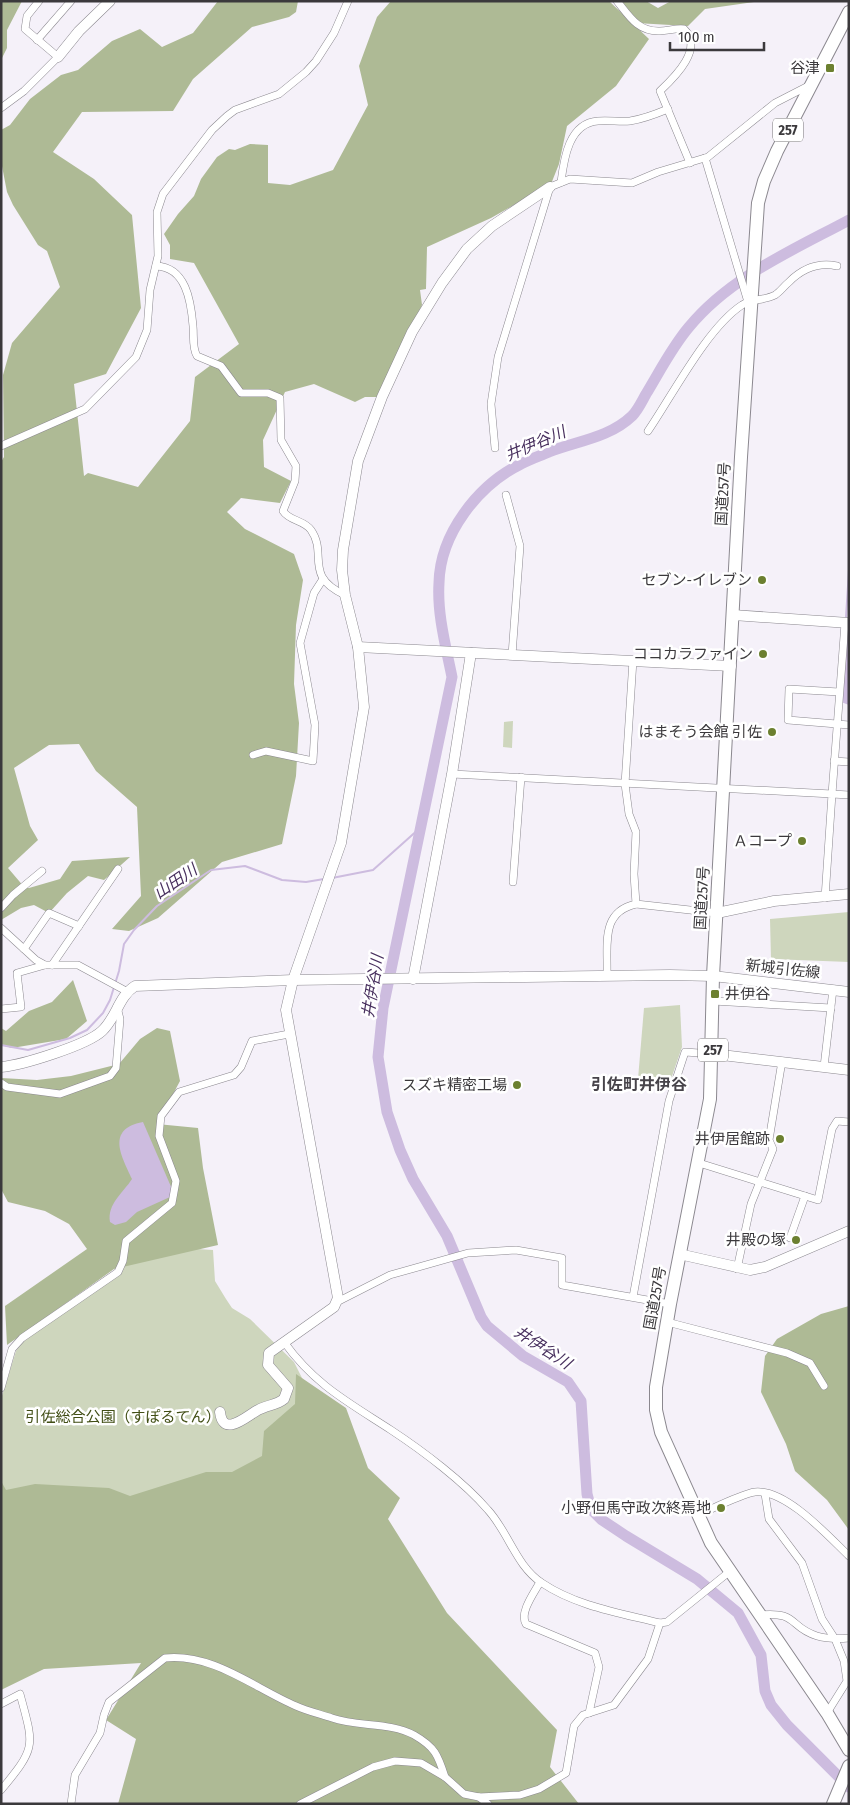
<svg xmlns="http://www.w3.org/2000/svg" width="850" height="1805" font-family="'Fira Sans Condensed','Noto Sans JP',sans-serif">
<rect width="100%" height="100%" fill="#f5f1f9"/>
<g fill="#ced6bd">
<polygon points="513,721 512,748 503,747 504,722"/>
<polygon points="849,912 849,962 771,959 770,919"/>
<polygon points="680,1005 682,1047 669,1085 638,1079 644,1008"/>
<polygon points="165,1247 213,1250 215,1281 226,1299 232,1308 250,1319 294,1362 313,1400 309,1424 167,1534 1,1527 1,1399 16,1351 22,1343 44,1325 125,1263"/>
</g>
<g fill="#aeba95">
<polygon points="1,1 22,1 7,30 7,48 1,60"/>
<polygon points="218,1 298,1 296,12 289,17 252,27 193,79 173,111 82,112 53,152 94,179 132,215 141,308 106,374 74,384 84,476 88,473 138,487 190,421 195,377 239,344 194,263 170,259 170,245 164,234 178,214 194,196 201,179 217,157 229,149 235,150 250,144 268,145 268,183 290,185 333,170 368,105 359,66 377,17 391,1 609,1 649,39 616,86 567,126 559,164 551,184 491,218 427,247 426,289 420,290 422,305 379,397 365,397 355,402 314,384 285,392 263,440 264,467 291,481 280,503 241,498 227,512 245,529 294,554 303,580 296,625 294,684 299,723 296,776 282,844 222,862 158,918 129,931 112,929 141,896 137,807 96,771 79,744 49,745 14,768 30,826 38,840 8,868 25,888 29,888 60,879 72,861 130,857 104,880 88,876 67,893 49,913 34,905 21,908 1,920 1,462 4,457 3,375 12,343 60,287 47,251 38,245 13,205 7,192 1,161 1,130 10,125 30,99 61,75 78,70 112,41 140,29 162,47 193,33"/>
<polygon points="617,1 646,1 658,8 671,1 761,1 705,9 688,26 636,23"/>
<polygon points="73,980 87,1021 66,1039 12,1048 1,1045 1,1028 6,1031 29,1011 52,1002"/>
<polygon points="157,1028 170,1031 180,1081 157,1124 198,1128 203,1168 218,1245 114,1269 7,1345 5,1306 87,1249 69,1224 45,1211 8,1202 1,1189 1,1078 37,1080 71,1076 119,1064 140,1039"/>
<polygon points="849,1306 849,1530 827,1500 795,1471 786,1444 761,1392 765,1356 777,1339 821,1314"/>
<polygon points="296,1374 346,1408 368,1468 400,1498 388,1519 447,1613 557,1730 550,1767 579,1804 118,1804 136,1739 106,1720 141,1663 44,1669 1,1690 1,1481 6,1490 35,1484 109,1488 130,1496 206,1472 232,1472 262,1456 264,1431 295,1404"/>
</g>
<g fill="#cdbcdf">
<polygon points="847,633 849,633 849,705 841,702"/>
<path d="M 143,1122 L 172,1189 L 170,1197 L 137,1212 L 126,1222 L 115,1225 L 110,1222 C 107,1204 123,1193 132,1179 C 122,1157 105,1129 143,1122 Z"/>
</g>
<g fill="none" stroke-linecap="round" stroke-linejoin="round">
<g stroke="#cdbcdf" stroke-width="2">
<polyline points="846,617 849,570"/>
<polyline points="332,878 373,870 420,828"/>
<polyline points="1,1045 28,1050 70,1038 87,1030 103,1013 110,1000 119,971 124,944 134,930 157,906 211,870 245,866 282,880 306,882 324,879"/>
</g>
<path stroke="#cdbcdf" stroke-width="11" d="M 849,220 C 793,250 730,277 689,327 C 672,347 660,371 646,394 C 642,401 638,410 632,416 C 609,438 577,441 549,452 C 540,456 530,459 521,464 C 478,485 440,534 439,583 C 437,614 446,647 452,677 L 383,1008 L 378,1057 L 387,1112 L 400,1150 L 413,1179 L 447,1236 L 481,1317 L 487,1326 L 523,1356 L 568,1382 L 581,1401 L 587,1494 L 591,1509 L 602,1520 L 626,1536 L 697,1579 L 738,1613 L 761,1655 L 765,1691 L 771,1705 L 787,1725 L 849,1787"/>
<g stroke="#8b888f" stroke-width="8">
<g id="street">
<path d="M 617,1 C 629,16 638,32 660,31 C 668,31 675,28 684,29 C 704,48 676,76 660,91 L 690,163"/>
<polyline points="37,40 71,1"/>
<polyline points="1,108 24,91 58,57 25,29 27,16 39,1"/>
<polyline points="705,158 748,302"/>
<path d="M 561,182 C 564,158 569,123 598,121 C 609,120 620,122 630,121 C 643,119 656,114 668,109"/>
<path d="M 156,266 C 186,267 191,301 193,326 C 194,336 192,348 197,356 L 221,366 L 241,393 L 268,393 L 280,398 L 281,440 L 296,466 L 295,481 L 283,511 C 289,521 304,520 311,530 C 328,554 303,576 345,595"/>
<path d="M 648,431 C 672,396 707,328 742,305 C 752,298 764,301 775,295 C 780,292 784,286 789,282 C 803,268 818,262 837,266"/>
<polyline points="1,446 85,409 136,357 147,330 150,290 158,256 157,212 163,194 212,130 227,116 235,110 279,94 306,72 316,61 334,33 348,1"/>
<polyline points="495,448 491,404 498,357 550,187 570,179 632,183 658,172 708,157 775,103 810,85"/>
<polyline points="506,495 520,546 512,655"/>
<polyline points="845,623 832,794 849,795"/>
<polyline points="839,692 789,689 788,720 849,725"/>
<polyline points="253,755 266,751 313,761 315,725 300,643 314,593 323,579"/>
<polyline points="834,761 849,762"/>
<polyline points="452,774 832,794 825,898"/>
<polyline points="513,882 521,777"/>
<polyline points="636,904 717,913"/>
<polyline points="1,908 13,895 42,871"/>
<polyline points="1,928 36,960 45,965 78,965 126,991"/>
<polyline points="24,949 49,913 79,926"/>
<polyline points="52,965 118,869"/>
<path d="M 607,975 C 608,945 600,912 636,904 L 634,874 L 636,832 L 629,814 L 625,784 L 633,660"/>
<polyline points="713,1001 831,1008"/>
<polyline points="1,1009 21,1007 17,973 45,965"/>
<polyline points="824,1067 833,989"/>
<polyline points="1,1083 7,1087 60,1094 110,1076 116,1068 120,1019 117,1007"/>
<polyline points="699,1163 818,1200 832,1129 837,1121 849,1122"/>
<polyline points="790,1238 805,1196"/>
<polyline points="737,1269 751,1204 773,1149 769,1140 782,1061"/>
<polyline points="633,1297 669,1101 685,1052 713,1054"/>
<polyline points="337,1302 390,1275 468,1253 516,1250 562,1258 562,1285 670,1304"/>
<polyline points="667,1322 787,1353 810,1363 824,1386"/>
<path d="M 284,1342 C 315,1385 348,1402 391,1430 C 423,1451 464,1482 488,1510 C 509,1533 516,1566 542,1583 C 576,1606 620,1613 660,1623 L 667,1622 L 729,1572"/>
<polyline points="1,1388 12,1349 22,1338 118,1272 123,1261 126,1241 172,1203 176,1181 159,1136 161,1116 179,1092 234,1075 241,1067 252,1041 289,1034"/>
<polyline points="765,1494 769,1519 802,1563 822,1619 835,1639 844,1661 847,1681 827,1713"/>
<path d="M 698,1515 C 712,1509 741,1494 755,1492 C 786,1489 828,1536 849,1556"/>
<path d="M 540,1582 C 534,1593 519,1613 526,1624 L 595,1653 L 599,1667 L 589,1713"/>
<path d="M 759,1615 C 799,1611 788,1627 817,1636 C 827,1639 838,1639 849,1638"/>
<path d="M 1,1704 L 20,1694 C 34,1746 37,1747 1,1790"/>
<polyline points="479,1797 488,1804"/>
<path d="M 71,1804 L 75,1775 L 100,1733 L 104,1715 L 109,1702 L 165,1658 C 213,1653 254,1688 296,1706 C 307,1711 320,1714 332,1718 C 358,1727 390,1722 414,1735 C 435,1747 438,1755 445,1777"/>
<polyline points="300,1804 373,1767 395,1761 421,1763 445,1777 464,1794 479,1797 520,1795 539,1789 566,1773 574,1726 583,1715 614,1705 648,1659 660,1623"/>
</g>
</g>
<g stroke="#8b888f" stroke-width="11">
<g id="secondary">
<polyline points="58,57 79,31 110,1"/>
<polyline points="733,615 849,623"/>
<polyline points="358,647 731,666"/>
<polyline points="717,913 774,901 849,894"/>
<polyline points="413,979 452,774 471,653"/>
<polyline points="713,1054 849,1070"/>
<path d="M 1,1067 C 23,1065 87,1045 102,1031 C 117,1017 118,997 135,986 L 293,980 L 670,975 L 713,976 L 849,992"/>
<polyline points="679,1254 750,1270 765,1267 849,1231"/>
<path d="M 220,1412 C 223,1439 248,1415 258,1410 C 267,1405 277,1405 284,1399 L 288,1388 L 268,1365 L 269,1353 L 334,1307 L 338,1298 L 286,1010 L 293,980 L 341,843 L 364,707 L 358,647 L 345,595 L 342,570 L 343,550 L 358,461 L 382,397 L 412,332 L 442,283 L 467,249 L 492,226 L 550,187"/>
</g>
</g>
<g stroke="#8b888f" stroke-width="14">
<g id="highway">
<polyline points="849,12 777,151 764,181 758,203 741,457 713,976 710,1099 670,1304 656,1387 656,1410 661,1432 711,1543 827,1713 849,1750"/>
<polyline points="833,1804 849,1766"/>
</g>
</g>
<use href="#street" stroke="#fff" stroke-width="7"/>
<use href="#secondary" stroke="#fff" stroke-width="10"/>
<use href="#highway" stroke="#fff" stroke-width="12"/>
</g>
<g fill="#6c8030" stroke="#fff" stroke-width="2">
<rect x="825" y="63" width="10" height="10" rx="2.5"/>
<circle cx="762" cy="580" r="5"/>
<circle cx="763" cy="654" r="5"/>
<circle cx="772" cy="732" r="5"/>
<circle cx="802" cy="841" r="5"/>
<rect x="710" y="989" width="10" height="10" rx="2.5"/>
<circle cx="517" cy="1085" r="5"/>
<circle cx="780" cy="1139" r="5"/>
<circle cx="796" cy="1240" r="5"/>
<circle cx="721" cy="1508" r="5"/>
</g>
<g text-anchor="middle" stroke-width="5" stroke-linejoin="round" paint-order="stroke">
<g fill="#fff" stroke="#767476" stroke-width="1">
<rect x="773" y="118.5" width="30" height="23" rx="4"/>
<rect x="698" y="1038.5" width="30" height="23" rx="4"/>
</g>
<g font-size="14" font-weight="bold" fill="#3b393c">
<text x="788" y="135">257</text>
<text x="713" y="1055">257</text>
</g>
<g font-size="15" fill="#3b393c" stroke="#fff" text-anchor="end">
<text x="820" y="73">谷津</text>
<text x="752" y="585">セブン-イレブン</text>
<text x="753" y="659">ココカラファイン</text>
<text x="762" y="737">はまそう会館 引佐</text>
<text x="792" y="846">Ａコープ</text>
<text x="725" y="999" text-anchor="start">井伊谷</text>
<text x="507" y="1090">スズキ精密工場</text>
<text x="770" y="1144">井伊居館跡</text>
<text x="786" y="1245">井殿の塚</text>
<text x="711" y="1513">小野但馬守政次終焉地</text>
</g>
<g font-size="15" fill="#3b393c" stroke="#fff">
<text transform="translate(723 494) rotate(-87)" y="5">国道257号</text>
<text transform="translate(702 898) rotate(-87)" y="5">国道257号</text>
<text transform="translate(783 969) rotate(6)" y="5">新城引佐線</text>
<text transform="translate(655 1298) rotate(-80)" y="5">国道257号</text>
</g>
<g font-size="15" fill="#414e15" stroke="#fff">
<text x="123" y="1422">引佐総合公園（すぽるてん）</text>
</g>
<g font-size="16" font-style="italic" fill="#48305e" stroke="#fff">
<text transform="translate(535 443) rotate(-23)" y="6">井伊谷川</text>
<text transform="translate(175 881) rotate(-34)" y="6">山田川</text>
<text transform="translate(372 986) rotate(-81)" y="6">井伊谷川</text>
<text transform="translate(543 1347) rotate(33)" y="6">井伊谷川</text>
</g>
<g font-size="16" font-weight="bold" fill="#47444a" stroke="#fff">
<text x="639" y="1090">引佐町井伊谷</text>
</g>
</g>
<rect width="850" height="1805" fill="none" stroke="#3b393c" stroke-width="5"/>
<path d="M670 42v8h94v-8" fill="none" stroke="#3b393c" stroke-width="2.5"/>
<text x="678" y="42" font-size="15" fill="#3b393c" stroke="#ffffff" stroke-width="4" paint-order="stroke">100 m</text>
</svg>
